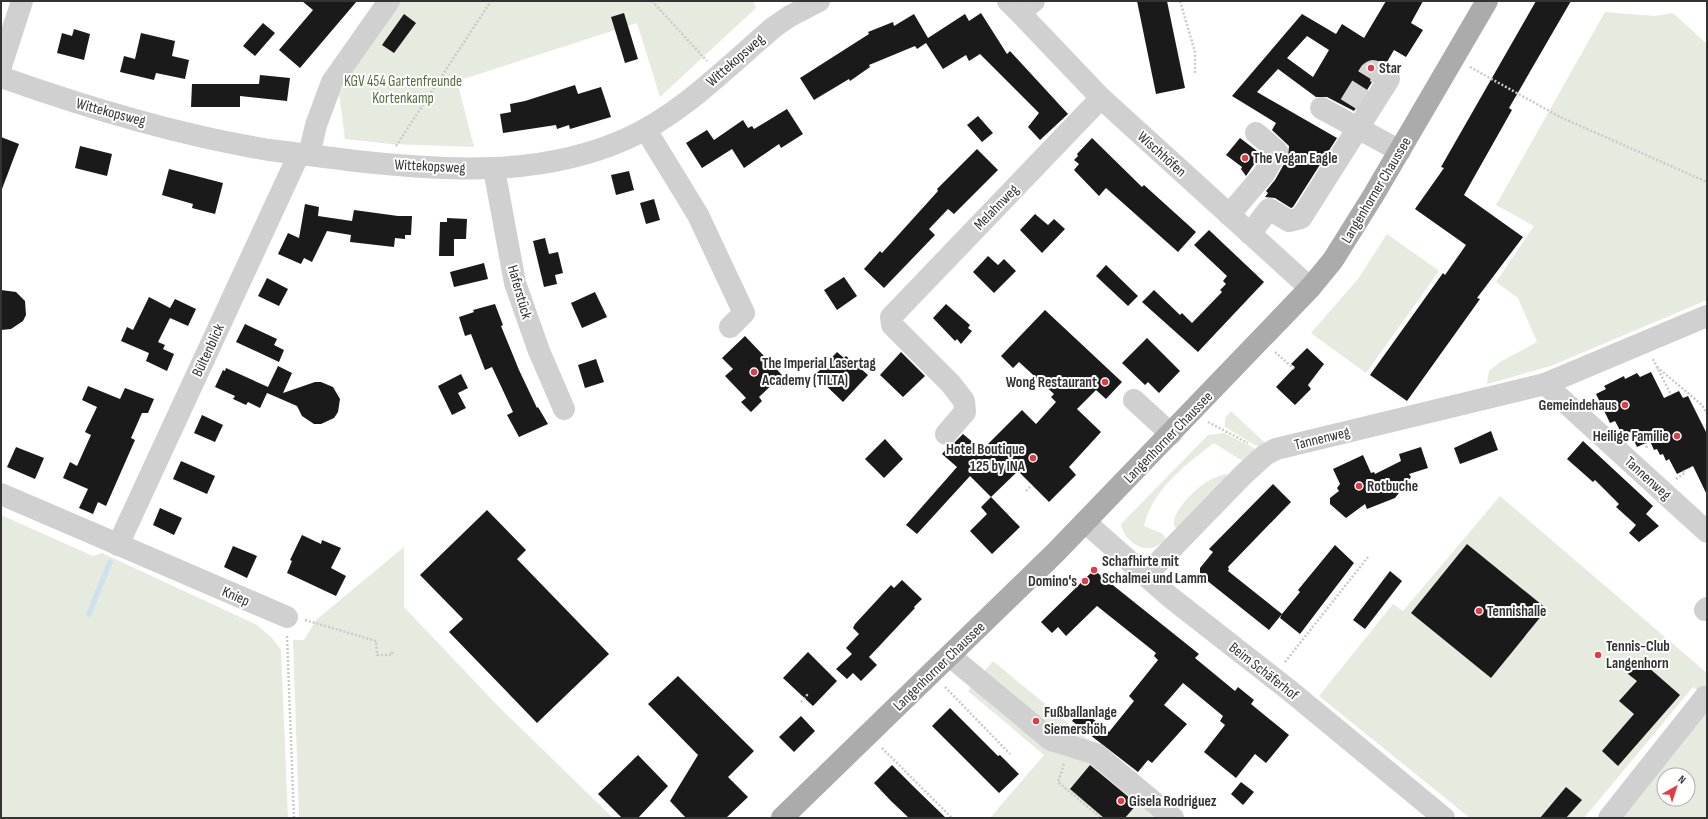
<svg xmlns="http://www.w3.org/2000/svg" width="1708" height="819" font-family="'Sofia Sans Condensed',sans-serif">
<rect width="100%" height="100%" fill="#fff"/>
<g fill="#e5ebdf" fill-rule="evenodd">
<polygon points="397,1 753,1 756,8 660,97 637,23 457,81 474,147 391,144 345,139 339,94 366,45"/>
<polygon points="1605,12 1654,16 1673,13 1707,44 1707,300 1551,366 1487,384 1489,371 1500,362 1537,342 1518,298 1496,282 1534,226 1496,205"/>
<polygon points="1387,234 1439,271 1366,373 1311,333 1358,279"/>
<polygon points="1231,411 1266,444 1261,446 1255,445 1225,427 1225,418"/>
<path d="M 1224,433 L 1254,448 L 1255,453 L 1247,461 L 1241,460 L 1214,443 C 1186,464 1152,490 1144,526 L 1163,534 L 1166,540 C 1163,542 1159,545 1155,547 C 1140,553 1123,538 1121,524 L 1208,435 Z"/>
<path d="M 1225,474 L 1228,476 L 1179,530 C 1160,522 1197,487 1208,481 C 1213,478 1219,476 1225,474 Z"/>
<path d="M 1500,496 L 1707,673 L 1707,698 L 1693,687 L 1584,818 L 1470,818 L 1319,696 L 1393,604 L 1403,611 ZM 1467,544 L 1547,609 L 1491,678 L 1411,613 Z"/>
<polygon points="1,515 93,556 102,553 257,625 272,638 281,650 288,818 1,818"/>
<polygon points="404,547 404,607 496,704 613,818 299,818 293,640 304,640 316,620"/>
<polygon points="993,661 1183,818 990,818 1044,755 968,691"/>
<path d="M 1707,707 L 1707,818 L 1620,818 ZM 1664,775 L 1688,775 L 1688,799 L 1664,799 Z"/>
</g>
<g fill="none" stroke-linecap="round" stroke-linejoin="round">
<polyline stroke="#cfe1ed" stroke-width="5.5" points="89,614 110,562"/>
</g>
<g fill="#1a1a1a" fill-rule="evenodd">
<polygon points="302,1 357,1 300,68 279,50 313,10"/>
<polygon points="1137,1 1167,1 1185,88 1156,94"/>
<path d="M 1386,1 L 1423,1 L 1411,23 L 1423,30 L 1406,57 L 1394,50 L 1387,62 L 1380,61 L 1374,62 L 1370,66 L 1368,73 L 1372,82 L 1354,111 L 1327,97 L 1316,97 L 1278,69 L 1257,92 L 1337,138 L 1293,207 L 1291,208 L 1275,198 L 1265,197 L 1268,193 L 1266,191 L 1275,180 L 1288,157 L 1289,146 L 1272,130 L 1276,123 L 1232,96 L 1302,14 L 1336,34 L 1342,24 L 1364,38 ZM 1307,36 L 1329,50 L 1313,77 L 1287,58 Z"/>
<polygon points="1536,1 1571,1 1509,108 1512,110 1464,195 1523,237 1477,298 1480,299 1407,401 1370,375 1443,273 1445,275 1466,245 1415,209 1444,168 1441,167"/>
<polygon points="624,13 638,59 625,63 611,17"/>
<polygon points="981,13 1007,54 1010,51 1068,114 1040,140 1028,127 1039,113 980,54 969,61 966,55 943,69 926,43 917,49 915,46 869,65 870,67 850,81 849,79 814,100 800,78 869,34 868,32 893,22 894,26 914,14 928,38 965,14 969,21"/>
<polygon points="404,14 416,23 394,53 382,45"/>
<polygon points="263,23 275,33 255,56 243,46"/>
<polygon points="74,29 90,34 84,60 57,53 62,33 72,36"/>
<polygon points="141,33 175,41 172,56 189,60 185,79 156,73 154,80 120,72 124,56 135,59"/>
<polygon points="260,75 290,78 287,101 240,96 240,107 191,107 192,84 259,84"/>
<polygon points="575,85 578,94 601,87 611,117 570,129 569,125 557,129 556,125 503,133 500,114 511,112 510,104 525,101"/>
<polygon points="787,109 803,134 781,148 779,144 744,168 732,149 702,168 686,143 707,130 714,140 743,120 748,128 752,126 754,129"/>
<polygon points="978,116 993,133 982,142 967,125"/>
<polygon points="1,137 19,144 2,189 1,189"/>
<polygon points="1092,138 1142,187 1144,185 1196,232 1178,252 1106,188 1099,196 1074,170 1079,164 1074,160 1078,156 1077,154"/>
<polygon points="1240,138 1261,154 1246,176 1241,169 1242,167 1226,155"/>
<polygon points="80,146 112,154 107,176 75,168"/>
<polygon points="977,149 998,170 954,214 948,209 929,229 935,235 884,288 864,269 880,251 882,253 938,191 937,189"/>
<polygon points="169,169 223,183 215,214 192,208 193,204 162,195"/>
<polygon points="629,171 634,190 616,195 611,175"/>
<polygon points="654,199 660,220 646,224 640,203"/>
<polygon points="305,204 319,207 318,216 352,221 354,210 398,216 412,216 411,235 405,235 405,239 395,238 394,247 350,242 351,235 327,231 312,262 304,258 301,264 278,254 288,233 299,238"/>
<polygon points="1035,214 1048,225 1054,219 1065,229 1042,253 1020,230"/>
<polygon points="447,218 467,219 466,239 454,239 454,256 439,256 440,222 447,222"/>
<polygon points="1209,230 1264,282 1198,352 1142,302 1154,290 1180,315 1182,313 1192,323 1222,292 1220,290 1226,284 1223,281 1227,276 1194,245"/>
<polygon points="545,238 549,254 558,252 563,273 555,275 557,284 544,287 533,241"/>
<polygon points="988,256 998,265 1004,259 1016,271 994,293 973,272"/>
<polygon points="484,263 488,279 454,287 450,272"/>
<polygon points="1106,265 1138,296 1128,306 1096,276"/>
<polygon points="844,277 857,296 837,310 824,290"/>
<polygon points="267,278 288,289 279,306 258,296"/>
<polygon points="1,290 16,292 25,301 26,315 23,321 11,329 1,330"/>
<polygon points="595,292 607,317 582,328 571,303"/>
<polygon points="149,297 170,308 175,299 196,309 188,326 170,318 158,342 165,345 163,349 174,354 167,371 146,361 149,353 121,341 127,327 133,330"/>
<polygon points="495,304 503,325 501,326 519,370 537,408 538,407 548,424 519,437 507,415 513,412 492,367 485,370 471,334 465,336 459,317 474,312 473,310"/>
<polygon points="946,304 970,325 968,328 972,331 961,344 957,339 955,341 933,318"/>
<polygon points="1045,310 1122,382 1106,399 1096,390 1077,409 1101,432 1069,467 1076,475 1049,502 1018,471 991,497 970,476 917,534 906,525 957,467 942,454 949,446 955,442 963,434 982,450 1022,410 1036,424 1056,402 1051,397 1054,394 1019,362 1013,368 1001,356"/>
<polygon points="245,324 277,339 274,345 284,350 279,362 236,342"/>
<polygon points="745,336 782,375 759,397 762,401 751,412 741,402 746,398 725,376 733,369 722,358"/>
<polygon points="1147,338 1180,371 1159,393 1148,382 1145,385 1122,363"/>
<polygon points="1307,348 1324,364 1308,385 1311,389 1295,405 1276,387 1295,367 1291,364"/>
<polygon points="837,352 844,358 846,356 868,375 843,402 815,375"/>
<polygon points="901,352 925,376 903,397 880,375"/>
<polygon points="596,359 604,382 585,388 578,365"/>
<polygon points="278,366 292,373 283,393 315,382 321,382 333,387 340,399 338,412 334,418 321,424 314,424 302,416 297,406 267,393 260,408 248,402 246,405 233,399 235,396 215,387 223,370 225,371 226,368 268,387"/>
<polygon points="1651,372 1664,398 1679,391 1683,398 1688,396 1707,434 1707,495 1693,466 1677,474 1669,459 1666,461 1663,454 1660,455 1657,449 1654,450 1650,441 1637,447 1630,432 1623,436 1615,421 1610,423 1596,394 1606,389 1604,386 1624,376 1625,379 1637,373 1640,377"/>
<polygon points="461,374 468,388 458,393 466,408 452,415 438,386"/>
<polygon points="88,386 120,399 125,388 154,399 148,413 142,413 131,438 135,440 106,506 98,502 93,514 79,508 88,489 63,478 70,462 77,466 91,435 85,432 97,407 82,400"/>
<polygon points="202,415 223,425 215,442 194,433"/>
<polygon points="1491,431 1498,450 1460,464 1454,448"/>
<polygon points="885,439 903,459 884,478 865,459"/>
<polygon points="1583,441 1653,506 1646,514 1659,526 1639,542 1629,533 1636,525 1616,507 1619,504 1595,480 1593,482 1567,459"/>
<polygon points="16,447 44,458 35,479 7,467"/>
<polygon points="1421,447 1428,468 1409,474 1411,477 1395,498 1367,509 1365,504 1346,518 1330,504 1330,498 1339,491 1337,488 1340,484 1333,469 1363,455 1371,473 1374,472 1375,474 1401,461 1399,454"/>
<polygon points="181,461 215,476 207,494 173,479"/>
<polygon points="1273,484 1291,502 1228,567 1229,569 1228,571 1282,614 1300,592 1298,590 1335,545 1354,563 1300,634 1280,618 1282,614 1269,630 1200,575 1200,568 1213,552 1209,549"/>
<polygon points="991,497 1020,527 992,554 970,531 987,514 981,507"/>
<polygon points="160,508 182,518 174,535 153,525"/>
<polygon points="487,510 526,550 517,559 609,654 537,723 449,632 463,619 420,575"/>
<polygon points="302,535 321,544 322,540 341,548 331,568 346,576 336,596 287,573 292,561 290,560"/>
<polygon points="1467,544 1547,609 1491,678 1411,613"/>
<polygon points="233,546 257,556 247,578 224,567"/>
<polygon points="1094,570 1199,654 1195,658 1235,691 1238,687 1254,700 1251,704 1289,735 1266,763 1255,754 1236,778 1204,752 1225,725 1220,721 1223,716 1183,683 1164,705 1187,724 1152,763 1148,760 1138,772 1072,721 1081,709 1109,732 1134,701 1129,696 1158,660 1154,656 1156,653 1097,606 1066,636 1058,627 1052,633 1041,622"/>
<polygon points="1390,571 1402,581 1365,629 1353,620"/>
<polygon points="902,580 922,599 914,607 915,608 869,657 877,665 861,681 853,673 847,679 836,669 852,654 846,648 859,634 853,628 855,624 891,585 894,588"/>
<polygon points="808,652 837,681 813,706 783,678"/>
<polygon points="1640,660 1680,695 1618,766 1602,751 1634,714 1619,701 1637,681 1628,674"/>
<polygon points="678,676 754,751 728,777 748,797 726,818 686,818 670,801 698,755 648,704"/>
<polygon points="950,708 998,756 1000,755 1019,774 999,793 932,726"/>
<polygon points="801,716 815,731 794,752 779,737"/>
<polygon points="638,755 668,786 638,818 622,818 598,794"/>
<polygon points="892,765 916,789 946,818 909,818 891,801 874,783"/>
<polygon points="1090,765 1137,804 1125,818 1104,818 1070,789"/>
<polygon points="1241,782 1254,792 1243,805 1231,794"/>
<polygon points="1566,787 1582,800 1566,818 1540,818"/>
</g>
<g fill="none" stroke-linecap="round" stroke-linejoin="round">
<polyline stroke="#d6d6d6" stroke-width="22" stroke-dasharray="22 11" stroke-linecap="butt" points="1350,105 1370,73 1373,71 1380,73"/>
<g stroke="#cacaca" stroke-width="2.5" stroke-dasharray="2 2" stroke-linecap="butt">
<polyline points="652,1 707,61"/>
<polyline points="1180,1 1195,52 1195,75"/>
<polyline points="1470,67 1560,117 1707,182"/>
<polyline points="396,146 491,1"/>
<polyline points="1275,352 1294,369"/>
<polyline points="1653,359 1671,395"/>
<polyline points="1657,367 1702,405 1707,414"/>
<polyline points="1208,422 1248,443"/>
<polyline points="1646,442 1647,450"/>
<polyline points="1676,479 1685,473 1683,471"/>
<polyline points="1026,491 1032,485"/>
<polyline points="305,620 376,641 377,655 392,655 392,650"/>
<polyline points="287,636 294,818"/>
<polyline points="1285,662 1368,557"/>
<polyline points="945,687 1010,754"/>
<polyline points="801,702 807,695 805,694"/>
<polyline points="882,748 952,818"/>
<polyline points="1064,764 1058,782 1101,818"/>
</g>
<g stroke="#d0d0d0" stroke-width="22">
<polyline points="1008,1 1020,13 1034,1"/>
<polyline points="1020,13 1101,98 1310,288"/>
<polyline points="1,66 22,1"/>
<path d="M 1,77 C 88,108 178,135 269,150 C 298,154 327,157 356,161 C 446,171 541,177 626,139 C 682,114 728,66 774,27 L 790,16 L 819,1"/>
<polyline points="1321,108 1400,151"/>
<polyline points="646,130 698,215 744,313 730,327"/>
<polyline points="309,155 316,125 332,82 389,1"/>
<polyline points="494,169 515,283 539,351 564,409"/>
<polyline points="1229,215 1264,174 1277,151 1256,133"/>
<polyline points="1250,234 1269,209 1289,221 1301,218 1389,79 1380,73"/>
<polyline points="1545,384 1707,532"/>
<polyline points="1134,400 1171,434"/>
<polyline points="946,434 965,412 964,401 951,384 892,325 891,317 1101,98"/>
<polyline points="1,494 287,617"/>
<polyline points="1085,522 1170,597 1289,690 1444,818"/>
<polyline points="118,545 299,154"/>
<polyline points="1146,575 1243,475 1265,455 1276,449 1545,384 1707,316"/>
<polyline points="1705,610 1707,608"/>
<polyline points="950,656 1051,740 1096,754 1173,818"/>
<polyline points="1609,818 1705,697"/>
</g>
<polyline stroke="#ababab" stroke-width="22" points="782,818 1056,552 1310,288 1333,260 1373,196 1487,1"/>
</g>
<g fill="#e33b45" stroke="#fff" stroke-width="1.5">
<circle cx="1371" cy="68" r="4"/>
<circle cx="1245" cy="158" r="4"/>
<circle cx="754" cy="372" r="4"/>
<circle cx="1105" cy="382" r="4"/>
<circle cx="1625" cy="405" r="4"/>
<circle cx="1677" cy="436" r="4"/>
<circle cx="1033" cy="458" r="4"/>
<circle cx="1359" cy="486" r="4"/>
<circle cx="1094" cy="570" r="4"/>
<circle cx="1085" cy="581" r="4"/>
<circle cx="1479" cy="611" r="4"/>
<circle cx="1598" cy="655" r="4"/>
<circle cx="1036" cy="721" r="4"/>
<circle cx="1121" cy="801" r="4"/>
</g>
<g text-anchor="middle" stroke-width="4" stroke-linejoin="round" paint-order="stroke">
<g font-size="15" fill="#333" stroke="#fff">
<text transform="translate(735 60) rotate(-41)" y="5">Wittekopsweg</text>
<text transform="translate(111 112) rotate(15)" y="5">Wittekopsweg</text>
<text transform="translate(1162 154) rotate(42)" y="5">Wischhöfen</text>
<text transform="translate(430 166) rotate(3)" y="5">Wittekopsweg</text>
<text transform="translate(1376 190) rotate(-59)" y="5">Langenhorner Chaussee</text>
<text transform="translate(996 207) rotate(-46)" y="5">Melahnweg</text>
<text transform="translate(520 292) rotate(74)" y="5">Haferstück</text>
<text transform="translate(208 350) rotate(-65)" y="5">Bültenblick</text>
<text transform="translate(1168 437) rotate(-46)" y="5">Langenhorner Chaussee</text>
<text transform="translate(1322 438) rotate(-14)" y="5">Tannenweg</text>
<text transform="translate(1648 478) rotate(42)" y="5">Tannenweg</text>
<text transform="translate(236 596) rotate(23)" y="5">Kniep</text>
<text transform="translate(939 666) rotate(-44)" y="5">Langenhorner Chaussee</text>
<text transform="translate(1264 671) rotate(38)" y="5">Beim Schäferhof</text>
</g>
<g font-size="15" font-weight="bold" fill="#333" stroke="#fff" text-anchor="start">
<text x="1379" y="73">Star</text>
<text x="1253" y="163">The Vegan Eagle</text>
<text x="762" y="368">The Imperial Lasertag<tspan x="762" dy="17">Academy (TILTA)</tspan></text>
<text x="1097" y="387" text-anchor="end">Wong Restaurant</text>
<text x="1617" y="410" text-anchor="end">Gemeindehaus</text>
<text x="1669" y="441" text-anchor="end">Heilige Familie</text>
<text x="1025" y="454" text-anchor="end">Hotel Boutique<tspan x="1025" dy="17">125 by INA</tspan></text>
<text x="1367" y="491">Rotbuche</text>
<text x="1102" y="566">Schafhirte mit<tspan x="1102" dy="17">Schalmei und Lamm</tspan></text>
<text x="1077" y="586" text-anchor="end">Domino's</text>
<text x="1487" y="616">Tennishalle</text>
<text x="1606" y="651">Tennis-Club<tspan x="1606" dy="17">Langenhorn</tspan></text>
<text x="1044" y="717">Fußballanlage<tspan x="1044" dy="17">Siemershöh</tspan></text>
<text x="1129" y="806">Gisela Rodriguez</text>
</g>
<g font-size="15" fill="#556f3f" stroke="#fff">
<text x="403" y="86">KGV 454 Gartenfreunde<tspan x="403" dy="17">Kortenkamp</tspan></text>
</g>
</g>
<rect width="1708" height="819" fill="none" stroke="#333333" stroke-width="4"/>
<g transform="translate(1676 787) rotate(39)"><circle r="19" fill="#ffffff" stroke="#adadad"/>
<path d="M0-3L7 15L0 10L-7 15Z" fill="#e33b45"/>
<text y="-6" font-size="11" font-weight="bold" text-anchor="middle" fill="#333333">N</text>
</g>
</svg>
